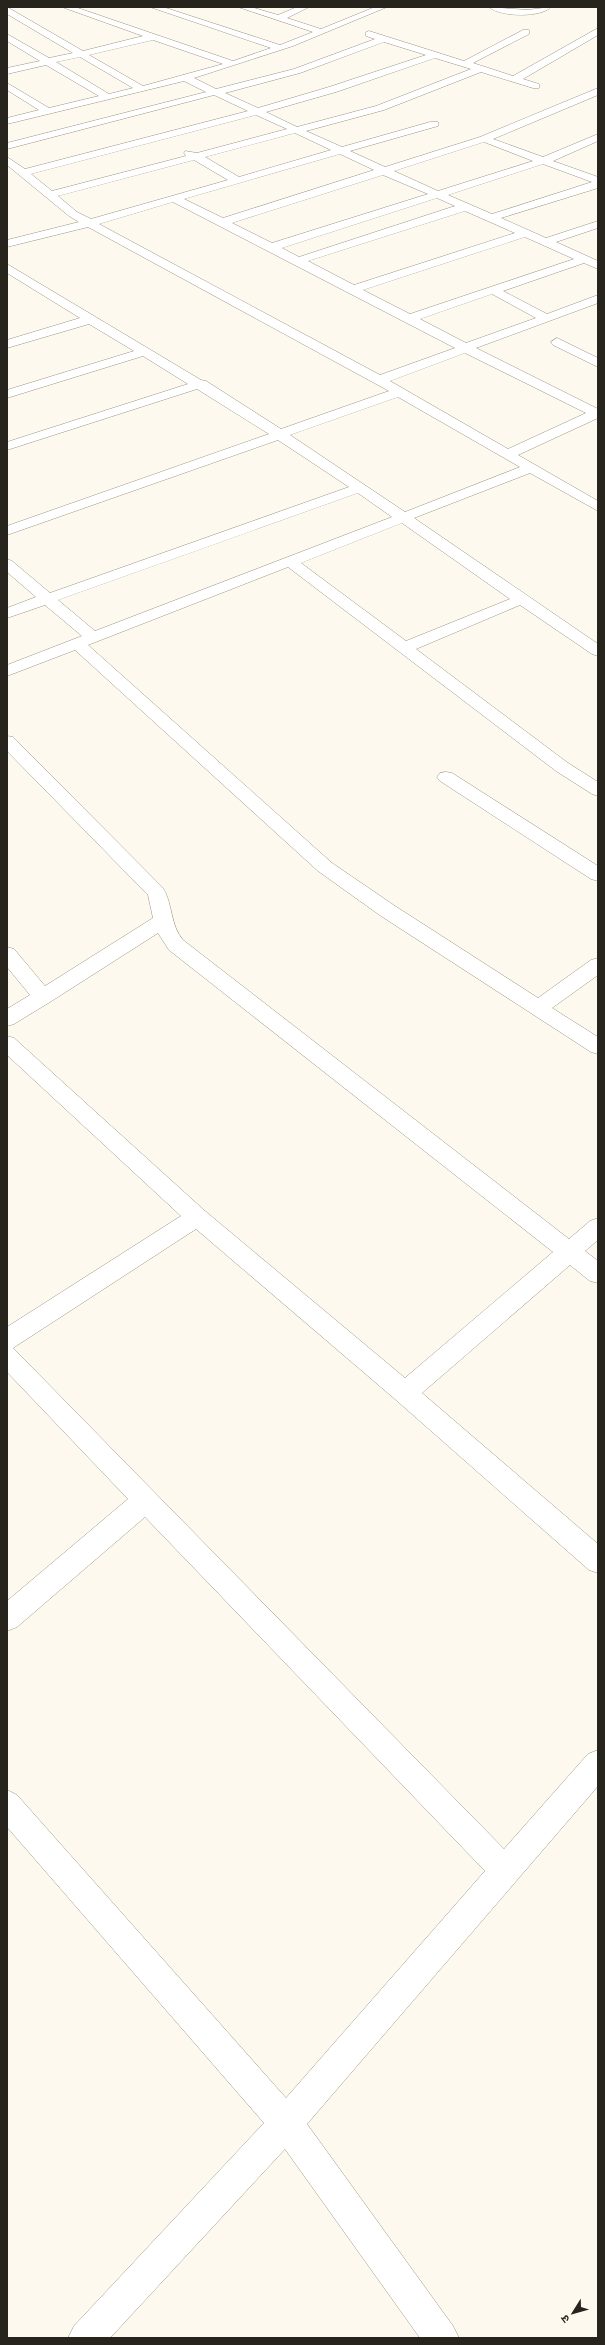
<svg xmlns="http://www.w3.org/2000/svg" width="605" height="2345" font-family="Commissioner,'Noto Sans Devanagari',sans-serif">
<rect width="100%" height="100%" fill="#fef9ee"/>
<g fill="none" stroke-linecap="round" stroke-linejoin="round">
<g stroke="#9c9584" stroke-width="1">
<g id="street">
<path d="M 7,7 L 83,51 L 143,36 L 62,7 L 75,7 L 233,61 L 271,48 L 150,7 L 163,7 L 280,45 L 313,32 L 238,7 L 251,7 L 278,15 L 297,7 L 309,7 L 287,18 L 321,29 L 375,7 L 387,7 L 293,46 L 194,78 L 216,89 L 294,69 L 375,39 L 366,36 L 366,32 L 369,31 L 464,61 L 523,30 L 529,30 L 529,34 L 473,63 L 513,76 L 598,28 L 598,35 L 523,79 L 539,84 L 539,88 L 533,88 L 481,72 L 384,110 L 306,131 L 342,147 L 430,122 L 438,122 L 438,126 L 350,151 L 385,167 L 480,137 L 598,88 L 598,95 L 493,139 L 543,157 L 598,134 L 598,141 L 553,161 L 598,177 L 598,188 L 501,218 L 546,238 L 598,221 L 598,228 L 556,242 L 598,261 L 598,269 L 584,263 L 503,291 L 547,314 L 598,295 L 598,303 L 476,348 L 598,409 L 598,418 L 518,455 L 598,501 L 598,511 L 530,473 L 414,518 L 598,644 L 598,656 L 592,654 L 520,605 L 416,649 L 568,763 L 598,782 L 598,796 L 592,794 L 556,771 L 288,567 L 88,645 L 332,863 L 395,906 L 538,998 L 591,960 L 598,958 L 598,975 L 552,1008 L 598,1037 L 598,1054 L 591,1052 L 381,916 L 318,871 L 75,650 L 7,676 L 7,665 L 82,636 L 45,605 L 7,618 L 7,608 L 36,597 L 7,572 L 7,559 L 12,561 L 50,593 L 349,487 L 278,440 L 7,535 L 7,526 L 269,434 L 197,389 L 7,450 L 7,442 L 188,384 L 143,356 L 7,398 L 7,390 L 134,351 L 89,324 L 7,348 L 7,340 L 80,318 L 7,273 L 7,264 L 201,380 L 206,381 L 281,429 L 389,391 L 88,227 L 7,247 L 7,240 L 79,222 L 69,216 L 7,165 L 7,157 L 25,169 L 248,111 L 214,95 L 7,149 L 7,143 L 206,92 L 184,81 L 7,124 L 7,118 L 39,110 L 7,90 L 7,83 L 49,108 L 99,96 L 46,65 L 7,74 L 7,68 L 40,61 L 7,41 L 7,34 L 49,58 L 73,53 L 7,14 ZM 153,40 L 223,64 L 143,86 L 89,55 ZM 384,42 L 426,55 L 329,87 L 258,108 L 225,93 L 300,73 ZM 80,57 L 133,88 L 109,94 L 56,62 ZM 435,58 L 471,69 L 376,106 L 297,127 L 266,112 L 336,92 ZM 256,115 L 287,129 L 197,153 L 185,151 L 184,153 L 186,156 L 52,191 L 31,174 ZM 295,133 L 331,150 L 239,177 L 205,157 ZM 484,142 L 533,161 L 438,191 L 394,171 ZM 340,154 L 374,170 L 223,218 L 184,199 ZM 194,160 L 228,180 L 91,219 L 77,212 L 58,196 ZM 543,164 L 592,182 L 492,214 L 448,195 ZM 383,175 L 428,194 L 272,243 L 232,223 ZM 437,198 L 455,206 L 299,257 L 282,248 ZM 173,202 L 455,348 L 380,375 L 99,224 ZM 465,211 L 515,233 L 354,285 L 308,261 ZM 525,237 L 574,259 L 410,314 L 363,290 ZM 492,294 L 536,318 L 466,343 L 420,319 ZM 465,353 L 586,413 L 508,449 L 390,381 ZM 398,397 L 520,467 L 405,512 L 290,435 ZM 358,493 L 392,517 L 95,631 L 58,600 ZM 402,523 L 510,599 L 406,641 L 301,563 Z"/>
<path d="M 489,7 L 527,10 L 551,7 C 541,18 499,17 489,7 Z"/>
<polygon points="557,338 598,358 598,367 553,345 551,342"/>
<path d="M 7,736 L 13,737 L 163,888 C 173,904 170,925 183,940 L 569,1239 L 590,1221 L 598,1218 L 598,1240 L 585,1251 L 598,1261 L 598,1283 L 590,1281 L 570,1265 L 422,1393 L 598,1544 L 598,1573 L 589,1570 L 396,1400 L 196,1229 L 13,1348 L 504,1849 L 588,1754 L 598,1750 L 598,1786 L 307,2124 L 453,2326 L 459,2338 L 420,2338 L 285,2149 L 110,2338 L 68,2338 L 74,2326 L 264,2123 L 7,1827 L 7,1790 L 17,1795 L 286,2098 L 485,1871 L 145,1517 L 17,1627 L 7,1631 L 7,1601 L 128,1499 L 7,1372 L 7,1327 L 181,1216 L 7,1055 L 7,1036 L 14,1038 L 205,1211 L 405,1378 L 553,1252 L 169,950 L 158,933 L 50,1002 L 14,1024 L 7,1026 L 7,1009 L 30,995 L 7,967 L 7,947 L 14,949 L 45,986 L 153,918 L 148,895 L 7,751 Z"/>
<polygon points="446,772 452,773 598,866 598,881 591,879 440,781 437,777 440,773"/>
</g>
</g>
<use href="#street" fill="#fff" fill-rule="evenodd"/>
</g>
<rect width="605" height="2345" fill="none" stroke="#27241e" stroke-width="16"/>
<g transform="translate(573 2313) rotate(233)" stroke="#fef9ee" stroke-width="3" paint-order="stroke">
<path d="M0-3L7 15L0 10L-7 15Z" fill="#27241e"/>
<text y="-6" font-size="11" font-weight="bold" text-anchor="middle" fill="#27241e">उ</text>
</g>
</svg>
